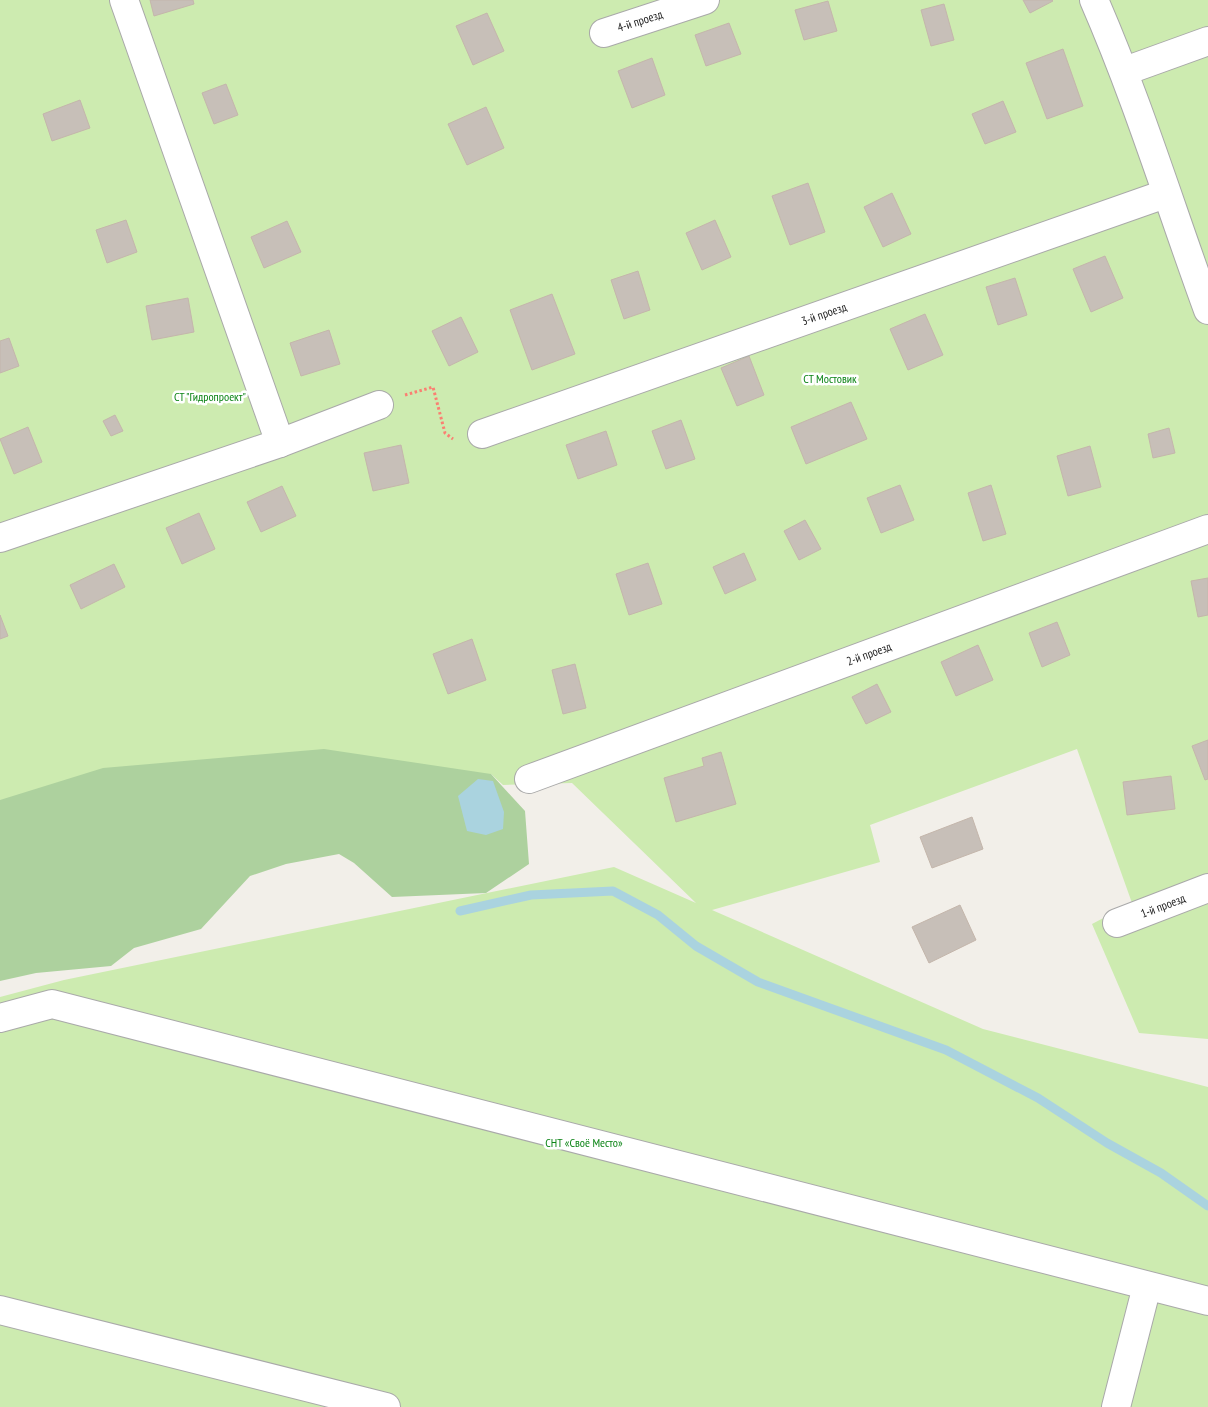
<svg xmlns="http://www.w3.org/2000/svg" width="1208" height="1407" font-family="'PT Sans Narrow',sans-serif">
<rect width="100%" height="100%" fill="#f2efe9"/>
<polygon fill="#cdebb0" points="0,0 1208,0 1208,1039 1139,1033 1092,924 1132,903 1077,749 870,825 880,862 712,910 983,1029 1208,1087 1208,1407 0,1407 0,997 64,980 614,867 696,903 572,783 503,785 491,774 0,800"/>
<polygon fill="#add19e" points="324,749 491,774 525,811 529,864 486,893 392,897 354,863 339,854 286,864 250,876 201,929 134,948 111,966 36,973 0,981 0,800 103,768"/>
<polygon fill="#aad3df" points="478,779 493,781 504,812 503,829 486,835 467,831 458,796"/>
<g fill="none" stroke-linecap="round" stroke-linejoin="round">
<polyline stroke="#aad3df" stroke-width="9" points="460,911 531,895 613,891 658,915 696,946 758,982 946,1050 1038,1098 1107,1143 1161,1173 1208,1206"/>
</g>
<g fill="#c7bfb8" stroke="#c4b6ab">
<polygon points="150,0 193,0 194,4 154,16"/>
<polygon points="1023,0 1052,0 1053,1 1030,13"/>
<polygon points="828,1 837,31 804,40 795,10"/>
<polygon points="944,4 954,40 931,46 921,10"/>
<polygon points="487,13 504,51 473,65 456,26"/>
<polygon points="729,23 741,54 706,66 695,35"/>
<polygon points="1063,49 1083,106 1047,119 1026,63"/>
<polygon points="652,58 665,95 632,108 618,71"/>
<polygon points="226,84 238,115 214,124 202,93"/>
<polygon points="80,100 90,128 52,141 43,114"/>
<polygon points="1003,101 1016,132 985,144 972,114"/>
<polygon points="486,107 504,148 467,165 448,124"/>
<polygon points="808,183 825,232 790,245 772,196"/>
<polygon points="892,193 911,234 883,247 864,207"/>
<polygon points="126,220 137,252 107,263 96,230"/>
<polygon points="715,220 731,257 702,270 686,233"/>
<polygon points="287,221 301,252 264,268 251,237"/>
<polygon points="1105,256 1123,298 1091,312 1073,269"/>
<polygon points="638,271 650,310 624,319 611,280"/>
<polygon points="1015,278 1027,315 998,325 986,287"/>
<polygon points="552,294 575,354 532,370 510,310"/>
<polygon points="188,298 194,332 152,340 146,306"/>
<polygon points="925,314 943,355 908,370 890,329"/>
<polygon points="461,317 478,352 449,366 432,331"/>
<polygon points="329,330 340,364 301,376 290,343"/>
<polygon points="9,338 19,366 0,373 0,341"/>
<polygon points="749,356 764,395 737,406 721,368"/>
<polygon points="851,402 867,439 806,464 791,427"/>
<polygon points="115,415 123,431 111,436 103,421"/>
<polygon points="681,420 695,459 666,469 652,431"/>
<polygon points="28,427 42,462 14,474 0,439"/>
<polygon points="1169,428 1175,453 1153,458 1148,434"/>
<polygon points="606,431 617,465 578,479 566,445"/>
<polygon points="401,445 409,483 373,491 364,453"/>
<polygon points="1090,446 1101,487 1068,496 1057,456"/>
<polygon points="900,485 914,520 881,533 867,498"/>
<polygon points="991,485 1006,534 983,541 968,493"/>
<polygon points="282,486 296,516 261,532 247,502"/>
<polygon points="199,513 215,549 182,564 166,528"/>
<polygon points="805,520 821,549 799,560 784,531"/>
<polygon points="744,553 756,580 725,594 713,567"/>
<polygon points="648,563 662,604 629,615 616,574"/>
<polygon points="114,564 125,587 81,609 70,585"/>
<polygon points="1208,578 1208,615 1198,617 1191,581"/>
<polygon points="0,615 8,636 0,639"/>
<polygon points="1057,622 1070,655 1042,667 1029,633"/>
<polygon points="472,639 486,680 448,694 433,654"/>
<polygon points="978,645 993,680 956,696 941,662"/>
<polygon points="575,664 586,708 563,714 552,670"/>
<polygon points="877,684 891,712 866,724 852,697"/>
<polygon points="1208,740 1208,779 1205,780 1192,746"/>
<polygon points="721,752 736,804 676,822 664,778 704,766 702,758"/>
<polygon points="1171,776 1175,809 1127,815 1123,782"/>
<polygon points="972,817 983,849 932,868 920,837"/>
<polygon points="960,905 976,940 929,963 912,927"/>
</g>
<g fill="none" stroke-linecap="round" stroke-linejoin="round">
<g stroke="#a9a9a9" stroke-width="30">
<g id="minor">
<polyline points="124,0 280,443"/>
<path d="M 1094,0 C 1138,101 1170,206 1208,310"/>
<polyline points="604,33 705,0"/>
<polyline points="1125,71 1208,41"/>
<polyline points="482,434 1165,194"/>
<polyline points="0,538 280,443 379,405"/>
<polyline points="529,779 1208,529"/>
<polyline points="1117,923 1208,888"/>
<polyline points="0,1018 52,1004 1208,1301"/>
<polyline points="0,1310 386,1407"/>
<polyline points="1116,1407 1147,1286"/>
</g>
</g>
<polyline stroke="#fa8072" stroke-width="3" stroke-dasharray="2.5 2.5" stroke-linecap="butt" points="405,395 433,387 445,433 453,439"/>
<use href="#minor" stroke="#fff" stroke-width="28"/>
</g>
<g text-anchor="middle" stroke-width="5" stroke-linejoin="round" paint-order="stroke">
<g font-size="12" fill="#222" stroke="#fff">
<text transform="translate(640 21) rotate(-18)" y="4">4-й проезд</text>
<text transform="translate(824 314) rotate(-19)" y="4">3-й проезд</text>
<text transform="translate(869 654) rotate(-20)" y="4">2-й проезд</text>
<text transform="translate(1163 906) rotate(-21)" y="4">1-й проезд</text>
</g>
<g font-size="12" fill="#0c8416" stroke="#fff">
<text x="830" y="383">СТ Мостовик</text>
<text x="210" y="401">СТ "Гидропроект"</text>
<text x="584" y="1147">СНТ «Своё Место»</text>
</g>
</g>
</svg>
